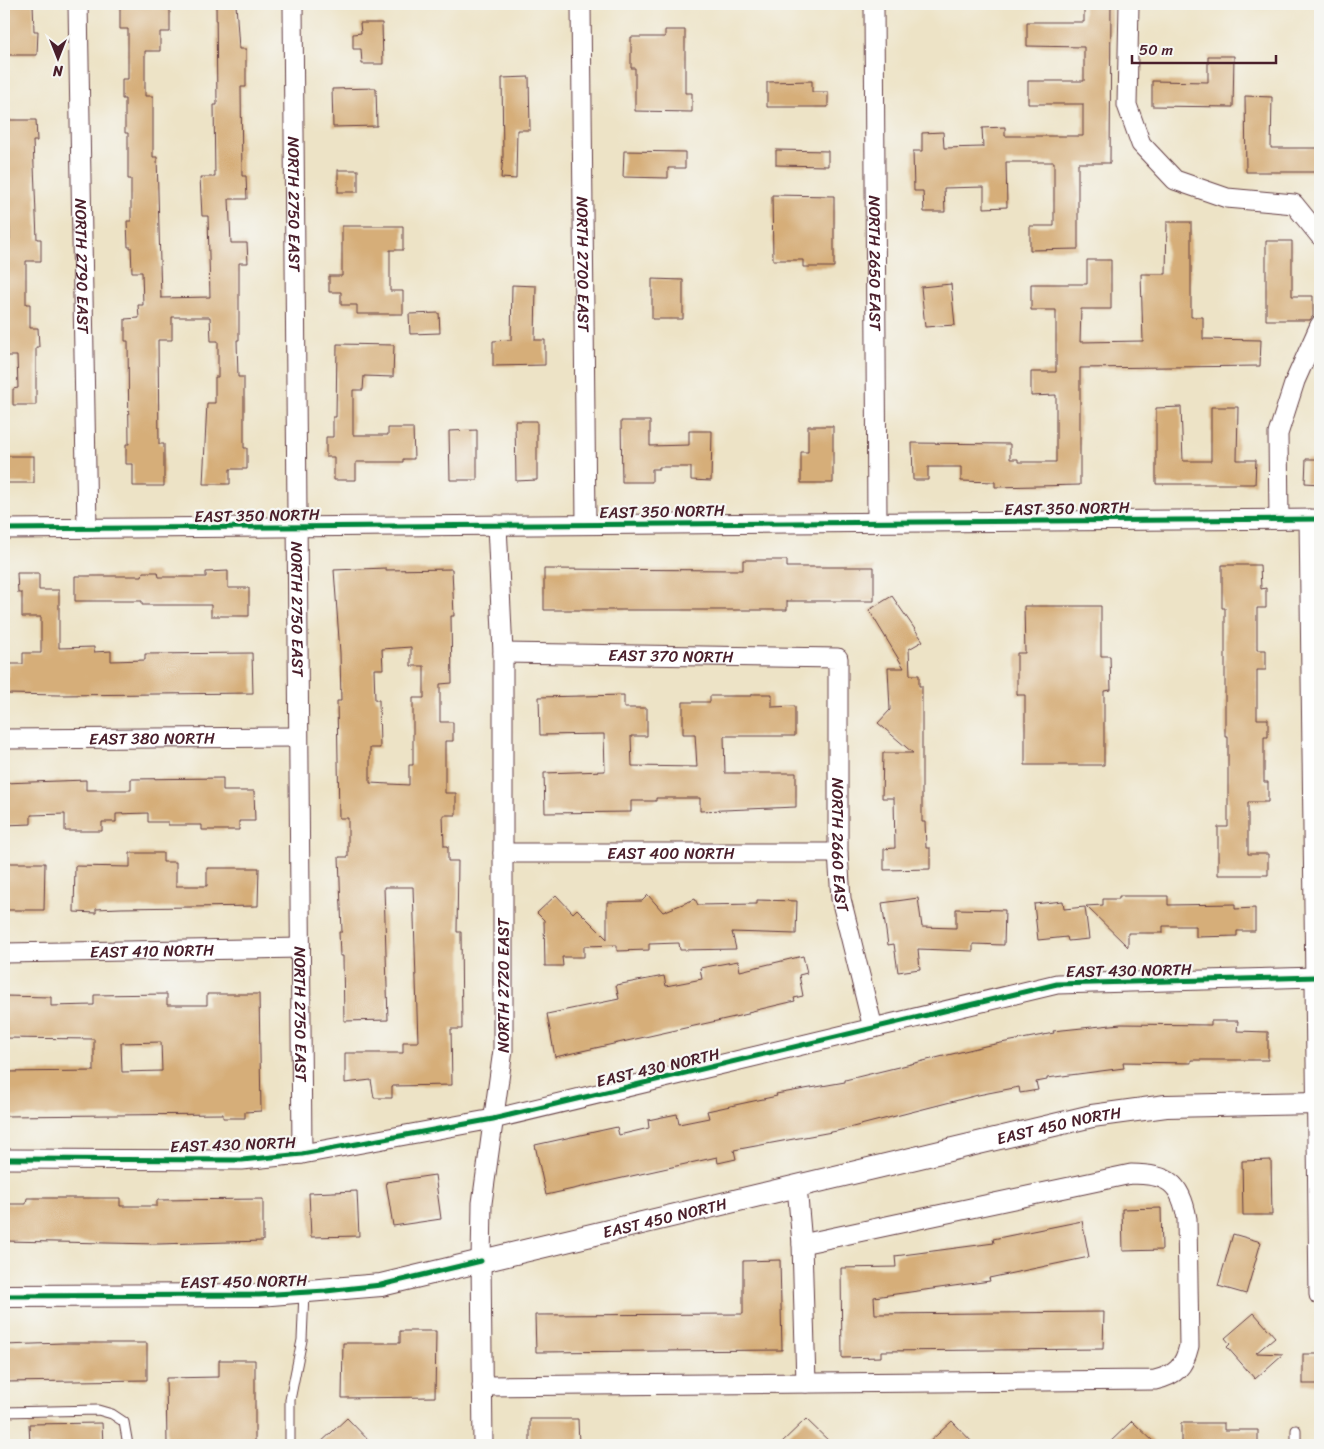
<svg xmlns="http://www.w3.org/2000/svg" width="1324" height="1449" font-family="Sriracha,sans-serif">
<rect width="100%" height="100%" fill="#f6f6f2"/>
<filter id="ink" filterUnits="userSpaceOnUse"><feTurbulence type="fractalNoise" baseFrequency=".02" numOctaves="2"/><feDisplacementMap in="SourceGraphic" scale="10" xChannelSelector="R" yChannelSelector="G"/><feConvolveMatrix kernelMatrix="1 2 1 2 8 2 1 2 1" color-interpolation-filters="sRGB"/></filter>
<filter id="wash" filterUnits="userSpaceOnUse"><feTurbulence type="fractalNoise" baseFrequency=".0096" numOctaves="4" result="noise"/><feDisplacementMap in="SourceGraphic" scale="20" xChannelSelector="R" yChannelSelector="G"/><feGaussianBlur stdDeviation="1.12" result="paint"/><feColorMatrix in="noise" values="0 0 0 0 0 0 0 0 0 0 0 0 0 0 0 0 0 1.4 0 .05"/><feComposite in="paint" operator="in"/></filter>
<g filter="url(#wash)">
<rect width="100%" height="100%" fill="#ede3c6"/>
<g id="blocks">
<g fill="#d6ae79" fill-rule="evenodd">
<polygon points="6,4 33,4 34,31 38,31 37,55 4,55 4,31 7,31"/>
<polygon points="216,4 236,4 239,49 246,49 246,87 241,87 242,176 246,176 247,199 229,199 231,243 247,243 248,263 239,263 239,340 237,340 238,377 244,377 244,448 247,448 247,469 230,469 230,484 203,484 207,403 215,403 215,377 218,377 218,341 211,341 210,317 172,317 172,340 158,340 159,444 164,444 164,486 133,486 133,464 126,464 126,444 129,444 128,341 125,341 125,319 139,318 138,305 143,305 142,272 132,272 131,247 128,247 127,221 131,221 131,179 128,179 128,133 125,133 125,99 122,99 122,79 128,79 128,29 120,29 120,7 170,7 170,32 160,32 160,51 145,51 145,96 153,96 153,157 157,157 161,298 210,297 208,216 202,216 200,177 215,177 214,105 217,105"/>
<polygon points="1084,4 1111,4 1110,163 1078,163 1078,249 1030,250 1030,226 1054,226 1054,162 1006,162 1007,207 984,208 984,187 944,188 945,212 924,212 923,191 914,191 913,151 922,151 922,133 943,132 944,148 983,147 982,128 1005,127 1005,136 1083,136 1083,104 1028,104 1028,81 1084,81 1084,47 1027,46 1027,22 1084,22"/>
<polygon points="360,23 382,23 383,64 362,64 361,49 353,49 353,34 361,33"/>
<polygon points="665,30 685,30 685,93 692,93 692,112 635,111 635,68 631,68 631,37 665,37"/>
<polygon points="1208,56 1234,56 1233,107 1152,106 1152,81 1208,82"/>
<polygon points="529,77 530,130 517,130 516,179 501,178 503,156 502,78"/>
<polygon points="812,81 812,92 828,92 828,107 767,107 767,82"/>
<polygon points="376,88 377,126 333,127 332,89"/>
<polygon points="1245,96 1272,97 1271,148 1320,148 1320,172 1246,172"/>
<polygon points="4,120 36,120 37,141 33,141 37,239 41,239 41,261 26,261 26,304 30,304 30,328 38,328 39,347 36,347 36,405 13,405 13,389 18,388 17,356 4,356 4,239 10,239 7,141 4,141"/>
<polygon points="776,150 828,151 828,166 776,165"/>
<polygon points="624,151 685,152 685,168 668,168 668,178 623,177"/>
<rect x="338" y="170" width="20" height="22"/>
<polygon points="772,195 834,196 834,267 803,267 803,260 773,260"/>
<polygon points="1167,222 1191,222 1191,317 1203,317 1203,339 1261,340 1260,366 1080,368 1080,485 995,487 995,482 961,481 961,467 928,467 928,480 913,480 912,443 1010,444 1010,459 1018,459 1018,462 1056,462 1056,395 1031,396 1031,372 1056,372 1056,310 1031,310 1031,284 1087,284 1087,260 1111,260 1111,309 1081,309 1080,342 1143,341 1141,274 1166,274"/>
<polygon points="342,226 403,226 403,250 390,250 390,291 403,291 403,314 357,314 357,305 341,305 341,292 329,292 329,276 342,276"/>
<polygon points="1266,241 1292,241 1292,296 1313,296 1313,316 1310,320 1266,320"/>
<polygon points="652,279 683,280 683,319 652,319"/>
<polygon points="951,284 955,325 925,327 921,287"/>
<polygon points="512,285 536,286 535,340 545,340 545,365 493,366 493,341 511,340"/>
<polygon points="439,313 440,333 410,334 409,314"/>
<polygon points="337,344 394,345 393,377 364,376 363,390 353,390 353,435 388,435 388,428 413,428 414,459 403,459 403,462 356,462 356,480 334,480 334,457 326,457 326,437 333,437 333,417 336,417"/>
<polygon points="1181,407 1183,461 1211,461 1211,407 1238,407 1237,460 1256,460 1255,484 1156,484 1156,408"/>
<polygon points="515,421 537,421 537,480 516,481"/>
<polygon points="621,421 650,421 650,446 689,445 689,431 712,431 711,481 691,480 691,467 659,467 659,469 652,469 652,482 622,482"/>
<polygon points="808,426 833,426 833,483 801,483 801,452 808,452"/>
<polygon points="477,430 477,480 450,480 449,431"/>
<rect x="4" y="456" width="30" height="27"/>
<polygon points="1306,459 1320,459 1320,484 1305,483"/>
<polygon points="743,560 787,560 787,567 874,567 874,601 787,601 787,610 544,610 544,569 743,570"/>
<polygon points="1222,565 1260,565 1261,589 1266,588 1266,608 1257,608 1257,650 1266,650 1266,670 1257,670 1257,719 1268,719 1268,737 1264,737 1264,782 1268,782 1268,802 1248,802 1248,854 1268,854 1268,875 1218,875 1218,827 1228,827 1228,737 1225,737 1225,608 1222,608"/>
<path d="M 386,568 L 386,570 L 452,569 L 454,616 L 451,616 L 452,683 L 440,684 L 440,722 L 453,722 L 453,741 L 445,741 L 445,793 L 456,793 L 456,815 L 443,815 L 444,846 L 448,846 L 448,861 L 458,861 L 457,932 L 461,932 L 462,1029 L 451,1029 L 452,1085 L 392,1086 L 392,1098 L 374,1098 L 371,1080 L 345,1083 L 345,1053 L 403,1053 L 403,1042 L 418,1042 L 413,887 L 384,887 L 388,1020 L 344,1021 L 343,956 L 340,956 L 339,932 L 342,932 L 339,857 L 348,857 L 348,818 L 339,818 L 337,701 L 341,701 L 340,653 L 334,570 ZM 411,647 L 411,666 L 424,666 L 424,698 L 413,698 L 413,765 L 409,765 L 409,785 L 370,783 L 370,748 L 380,748 L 379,700 L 375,700 L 374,669 L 383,669 L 382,649 Z"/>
<polygon points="228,571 228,588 249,588 249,616 211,616 211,605 142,605 142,601 75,601 75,576 142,576 143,572 158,572 159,577 206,577 206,572"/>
<polygon points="17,573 39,573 39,590 59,590 59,648 94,647 94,652 111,651 111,661 145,660 145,654 252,653 253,693 59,695 8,694 8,664 23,664 23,653 41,653 41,617 22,617 22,593 18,593"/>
<polygon points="892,596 923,641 909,649 910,675 919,675 919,686 922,686 922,822 925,822 926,848 930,848 930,869 884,870 884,849 895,848 894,798 882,798 883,753 913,753 878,723 890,710 888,668 904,668 869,610"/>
<polygon points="1024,606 1101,606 1101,656 1110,656 1111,690 1104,691 1104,765 1025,765 1025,695 1017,695 1017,653 1025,653"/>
<polygon points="752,694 772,694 772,707 795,706 795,736 724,736 725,773 796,773 796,807 700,811 700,798 656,798 656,801 631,801 631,812 545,813 544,773 605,771 604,734 540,735 539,697 624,695 624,708 647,708 647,736 631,736 632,766 697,767 695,734 683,734 683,702 710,702 710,696 752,696"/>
<polygon points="223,778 223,791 254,791 255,821 239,821 239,830 202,830 202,825 168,825 168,822 148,822 148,813 116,814 116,822 102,822 102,831 65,831 65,814 31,815 31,824 4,825 4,783 86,780 86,790 131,790 131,779"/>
<polygon points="130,853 163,853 163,862 176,862 176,886 207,886 207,868 259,868 258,906 121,908 96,909 96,913 74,912 75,866 130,867"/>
<polygon points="4,863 45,863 44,910 4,910"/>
<polygon points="556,895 573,913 577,909 607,939 607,902 642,901 648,895 663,912 695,899 698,905 757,904 757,900 797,901 796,934 732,932 736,949 680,950 679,943 649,944 649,950 617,951 617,945 584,946 584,957 562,957 563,966 545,966 544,920 537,913"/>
<polygon points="1119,896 1168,896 1168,905 1235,904 1235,909 1255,908 1255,931 1237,931 1237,936 1196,937 1196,926 1163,926 1163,933 1128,933 1128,947 1086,906 1103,905 1103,899 1119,899"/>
<polygon points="918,898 922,927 956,928 956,909 1005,910 1004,945 973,944 973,951 918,949 920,969 898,972 894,944 888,945 882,903"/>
<polygon points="1063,901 1064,909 1085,907 1089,939 1068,941 1067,937 1038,940 1034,904"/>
<polygon points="803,956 807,973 799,975 803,996 794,998 795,1001 748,1012 748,1014 555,1057 547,1014 619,999 616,985 664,976 666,986 702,979 700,968 738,961 740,971"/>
<path d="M 167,994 L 167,1005 L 207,1005 L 207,994 L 259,994 L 261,1111 L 245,1112 L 245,1118 L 223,1118 L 223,1114 L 4,1116 L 4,1072 L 94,1071 L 94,1039 L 4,1038 L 4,996 L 51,997 L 51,1006 L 94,1005 L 94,995 ZM 161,1042 L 162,1071 L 122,1072 L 121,1043 Z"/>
<polygon points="1211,1021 1238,1021 1237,1031 1268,1032 1268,1060 1191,1060 1191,1063 1123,1062 1124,1068 1047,1078 1047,1080 1036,1082 1038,1090 1020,1093 1019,1087 978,1095 837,1131 734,1150 736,1159 718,1163 717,1157 546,1195 535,1145 617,1127 619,1135 649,1128 648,1120 677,1114 679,1124 709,1118 707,1111 777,1096 776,1094 845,1082 845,1080 985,1046 1054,1033 1053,1031 1121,1024 1211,1025"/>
<polygon points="1271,1160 1272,1215 1243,1215 1242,1161"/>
<polygon points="435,1175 441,1219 393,1226 386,1182"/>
<polygon points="357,1191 359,1236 311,1237 309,1193"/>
<polygon points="27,1198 120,1198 120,1206 157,1206 157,1200 263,1199 263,1241 158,1244 4,1241 4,1204 26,1204"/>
<polygon points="1161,1208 1162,1250 1123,1251 1122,1209"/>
<polygon points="1082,1221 1089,1257 989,1278 990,1281 874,1297 875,1314 1104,1312 1103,1349 881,1351 881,1357 842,1358 841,1268 896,1267 895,1256 994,1243 993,1239"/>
<polygon points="1233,1234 1261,1242 1246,1294 1218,1286"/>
<polygon points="780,1260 782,1350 536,1352 535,1315 743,1314 743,1261"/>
<polygon points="1254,1313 1275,1337 1256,1353 1283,1354 1255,1379 1227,1347 1230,1344 1225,1338"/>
<polygon points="400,1331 436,1331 435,1397 342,1398 343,1343 400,1343"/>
<polygon points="63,1343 147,1343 147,1380 4,1382 4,1345"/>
<rect x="1303" y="1354" width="17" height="30"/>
<polygon points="219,1360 255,1360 255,1445 167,1445 166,1378 219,1377"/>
<polygon points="347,1418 373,1445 318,1445"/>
<polygon points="530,1419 578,1419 579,1445 530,1445"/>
<polygon points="806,1419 833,1445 779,1445"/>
<polygon points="952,1421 975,1445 926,1445"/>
<polygon points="1132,1421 1157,1445 1107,1445"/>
<polygon points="102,1423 103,1445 30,1445 29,1424"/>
<polygon points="1181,1423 1224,1423 1224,1430 1258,1430 1258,1445 1181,1445"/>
</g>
</g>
</g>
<g filter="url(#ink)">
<use href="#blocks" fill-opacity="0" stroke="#623c42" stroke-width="1"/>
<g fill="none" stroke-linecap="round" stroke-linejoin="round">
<g stroke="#623c42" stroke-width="11">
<g id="service">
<polyline points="4,1412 98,1410 112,1414 124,1422 128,1445"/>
<polyline points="290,1445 290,1400 302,1340 304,1292"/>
<polyline points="1296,1445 1296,1430"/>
</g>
</g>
<g stroke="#623c42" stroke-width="21">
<g id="minor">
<path id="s1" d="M 78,4 L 87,529"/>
<path id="s2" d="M 293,4 L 302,1154"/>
<path id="s3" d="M 581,4 L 586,524"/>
<path id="s4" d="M 874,4 L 877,522"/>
<polyline points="1129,4 1127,105 1141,144 1175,180 1227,198 1294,204 1320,236"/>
<polyline points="1279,519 1278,434 1295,381 1320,325"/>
<polyline points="1309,519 1319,1295"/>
<polyline points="4,529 1320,519"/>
<path id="s5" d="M 503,653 L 838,658 L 838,853 L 841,899 L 873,1028"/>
<path id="s6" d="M 4,739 L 298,737"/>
<path id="s7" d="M 503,853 L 838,853"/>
<path id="s8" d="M 4,953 L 300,948"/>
<polyline points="4,1159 242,1160 302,1154 493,1119 1057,984 1315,977"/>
<polyline points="797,1186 802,1244 806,1383"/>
<path d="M 482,1386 L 1155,1380 C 1176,1375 1184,1367 1189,1346 L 1187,1219 C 1181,1182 1167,1174 1131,1174 L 802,1244"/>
<path id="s9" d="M 483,1445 L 481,1261 L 482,1203 L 503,1050 L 503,653 L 497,525"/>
</g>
</g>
<g stroke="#623c42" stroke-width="24">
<g id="tertiary">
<path id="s10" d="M 4,1296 L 259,1295 L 381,1285 L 1092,1116 L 1166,1106 L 1320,1103"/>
</g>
</g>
<use href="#service" stroke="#fff" stroke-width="9"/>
<use href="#minor" stroke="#fff" stroke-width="19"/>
<use href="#tertiary" stroke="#fff" stroke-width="22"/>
<g stroke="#f6f6f2" stroke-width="8">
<g id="cycleway">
<polyline points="4,529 1320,519"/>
<polyline points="4,1159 242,1160 302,1154 493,1119 1057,984 1315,977"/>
<polyline points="4,1296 259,1295 326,1291 381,1285 481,1261"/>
</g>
</g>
<use href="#cycleway" stroke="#00873e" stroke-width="5"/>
</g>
</g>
<g text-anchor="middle" stroke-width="4.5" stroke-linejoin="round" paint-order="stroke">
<g font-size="16" fill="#4a1f2b" stroke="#f6f6f2">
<text dy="6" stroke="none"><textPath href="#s2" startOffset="200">NORTH 2750 EAST</textPath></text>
<text dy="6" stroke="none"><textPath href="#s4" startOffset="259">NORTH 2650 EAST</textPath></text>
<text dy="6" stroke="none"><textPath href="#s3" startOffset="260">NORTH 2700 EAST</textPath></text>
<text dy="6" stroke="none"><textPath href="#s1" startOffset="262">NORTH 2790 EAST</textPath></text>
<text transform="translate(1067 508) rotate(-1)" y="6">EAST 350 NORTH</text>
<text transform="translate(662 511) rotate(-1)" y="6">EAST 350 NORTH</text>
<text transform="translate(257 515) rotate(-1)" y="6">EAST 350 NORTH</text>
<text dy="6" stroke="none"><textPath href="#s2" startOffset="605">NORTH 2750 EAST</textPath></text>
<text dy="6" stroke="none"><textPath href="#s5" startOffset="168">EAST 370 NORTH</textPath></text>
<text dy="6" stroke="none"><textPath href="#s6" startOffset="148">EAST 380 NORTH</textPath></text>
<text dy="6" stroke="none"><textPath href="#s5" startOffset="522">NORTH 2660 EAST</textPath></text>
<text dy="6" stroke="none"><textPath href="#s7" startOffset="168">EAST 400 NORTH</textPath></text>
<text dy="6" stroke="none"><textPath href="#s8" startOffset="148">EAST 410 NORTH</textPath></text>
<text transform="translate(1129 970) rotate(-1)" y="6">EAST 430 NORTH</text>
<text dy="6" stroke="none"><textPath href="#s9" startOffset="461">NORTH 2720 EAST</textPath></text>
<text dy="6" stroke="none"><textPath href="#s2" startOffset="1010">NORTH 2750 EAST</textPath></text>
<text transform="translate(658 1067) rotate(-13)" y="6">EAST 430 NORTH</text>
<text dy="6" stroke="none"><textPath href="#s10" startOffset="1074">EAST 450 NORTH</textPath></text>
<text transform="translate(233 1144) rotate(-2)" y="6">EAST 430 NORTH</text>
<text dy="6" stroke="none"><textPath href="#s10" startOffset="669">EAST 450 NORTH</textPath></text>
<text transform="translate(244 1281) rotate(-1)" y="6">EAST 450 NORTH</text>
</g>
</g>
<rect width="1324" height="1449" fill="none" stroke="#f6f6f2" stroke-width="20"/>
<g transform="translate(58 58) rotate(180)" stroke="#f6f6f2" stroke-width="4" paint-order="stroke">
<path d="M0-4L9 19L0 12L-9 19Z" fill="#4a1f2b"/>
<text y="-8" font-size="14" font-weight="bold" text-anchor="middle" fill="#4a1f2b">N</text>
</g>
<path d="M1132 55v8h144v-8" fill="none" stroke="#4a1f2b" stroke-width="2.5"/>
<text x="1139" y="55" font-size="15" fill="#4a1f2b" stroke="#f6f6f2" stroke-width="4" paint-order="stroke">50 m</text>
</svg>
